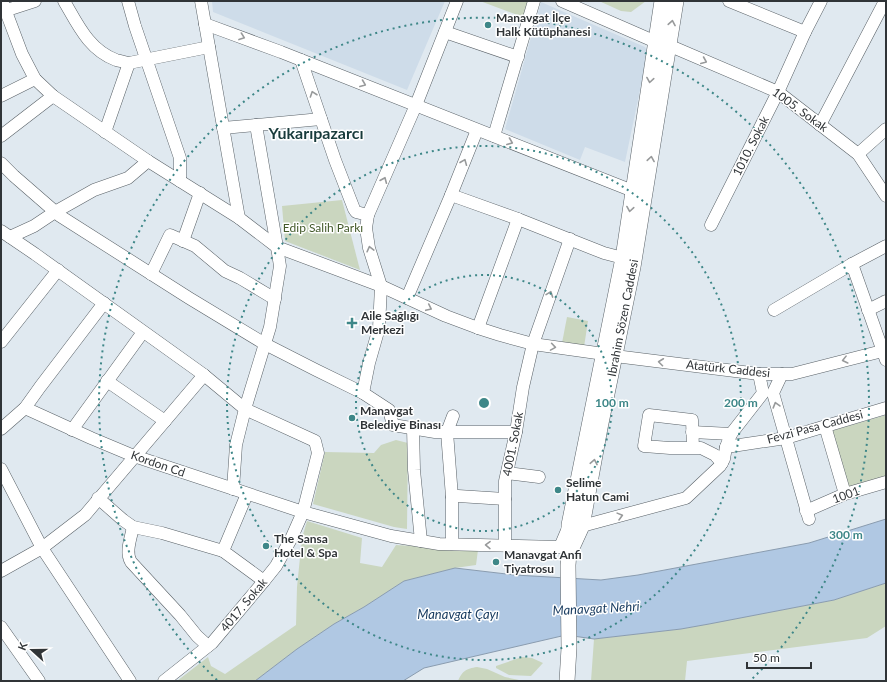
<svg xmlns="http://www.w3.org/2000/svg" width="887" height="682" font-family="Lato,sans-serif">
<rect width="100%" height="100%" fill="#e0e9f0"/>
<g fill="#cedce9">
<polygon points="212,1 445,1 407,90 213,12"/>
<polygon points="541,2 645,47 648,52 625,162 585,147 580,160 505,129"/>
</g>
<g fill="#cad6bf">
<polygon points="480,1 529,1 523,17"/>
<polygon points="599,1 646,1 631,12 621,11"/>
<polygon points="342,200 360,270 285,241 282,206"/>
<polygon points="567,317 588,321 584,347 562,343"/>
<polygon points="886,415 886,479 848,490 831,431"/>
<polygon points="396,440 408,443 407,529 394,527 313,504 325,452 374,453 381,445"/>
<polygon points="307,521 362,538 360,563 382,567 396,545 478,550 476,565 455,568 404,581 364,607 334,624 297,649 255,681 177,681 208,657 211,666 225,674 296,625 297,587 302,538"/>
<polygon points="886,583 886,626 867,638 687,661 685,681 591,681 594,639 681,629 834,600"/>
<polygon points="522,657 532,658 543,663 531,676 509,675 496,668 496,666"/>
<path d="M 477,667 L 487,669 L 505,677 L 519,680 L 518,681 L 458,681 C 463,670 466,669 477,667 Z"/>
</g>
<polygon fill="#b0c8e3" stroke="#8a9caf" points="886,519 886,583 834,600 709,624 681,629 594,639 566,635 424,668 403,681 255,681 297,649 334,624 364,607 404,581 455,568 515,575 601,580 638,575 809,543"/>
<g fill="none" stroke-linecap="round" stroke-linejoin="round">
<g stroke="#596167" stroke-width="13">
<g id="minor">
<polyline points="2,1 22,54 35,79 53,96 148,161 239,218 277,247 381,286 446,316 478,328 500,335 533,344 604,354"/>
<path d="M 64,1 C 78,25 89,50 116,60 C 120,61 125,62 129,63 L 209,47"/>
<polyline points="128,1 135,26 180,158 180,181"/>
<polyline points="201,1 239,218"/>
<polyline points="562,1 656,42 668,45 778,92 858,154 886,196"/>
<polyline points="729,1 805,32"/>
<polyline points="1,12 35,1"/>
<polyline points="205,24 281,52 633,191"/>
<polyline points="445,32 518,57"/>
<polyline points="301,60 335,160 354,209 356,212 368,215 366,228 369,248 381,286 379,328 369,363 363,393"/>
<polyline points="1,96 35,79"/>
<polyline points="820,125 885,1"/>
<polyline points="223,128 321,119"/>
<polyline points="105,132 129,63"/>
<polyline points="1,136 53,96"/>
<polyline points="494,136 534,1"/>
<polyline points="858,154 886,129"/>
<polyline points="1,163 14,176 60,216 189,298 265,344 316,370 363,393 389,410 393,425 435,432 516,432"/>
<polyline points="451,195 518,219 604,253 623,258"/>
<polyline points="368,215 416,105 457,1"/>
<polyline points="711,225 778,92 805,32 821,1"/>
<polyline points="1,231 35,254 204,375 245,409 315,441 318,453 303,512 291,539 276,566 264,581 212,643 164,681"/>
<polyline points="10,237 34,226 55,212 94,190 128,178 148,161"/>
<polyline points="183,241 200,193"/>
<polyline points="852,264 886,360"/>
<polyline points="151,274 170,235 195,246 225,271 240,278 275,299"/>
<polyline points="407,298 451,195 477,130"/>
<polyline points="104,303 40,387 25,408 91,438 134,456 303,512 391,536 439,544 560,547 568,528"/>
<polyline points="774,310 852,264 886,246"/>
<polyline points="868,310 886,301"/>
<polyline points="478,328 518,219"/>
<polyline points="1,342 58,270"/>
<polyline points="615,356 759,374 792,374 886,350"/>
<polyline points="782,374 773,393 809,519"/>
<polyline points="107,381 165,421"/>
<polyline points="825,426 845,494"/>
<polyline points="413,428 414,470 421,541"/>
<polyline points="1,429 25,408"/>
<polyline points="72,430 143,332"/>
<polyline points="692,432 731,434"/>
<polyline points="726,447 786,438 886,408"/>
<polyline points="693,448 692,420 649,415 644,446 670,448 701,448 715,455 722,463"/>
<polyline points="1,469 42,548 130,681"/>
<polyline points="507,473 539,477"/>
<polyline points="233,489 236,445 245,409 270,327 280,266 277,247 256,125"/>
<polyline points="247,494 223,551 264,581"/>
<polyline points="452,497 458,496 505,499"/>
<polyline points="98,498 123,520 133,527 162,533 223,551"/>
<polyline points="806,511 845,494 886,482"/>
<polyline points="582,526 686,498 720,466 724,459 726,447 731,434 763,393 759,374"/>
<path d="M 133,527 C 131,538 125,552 131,562 L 180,615 L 197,636 L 208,646"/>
<polyline points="452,544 452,497 447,432 453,416"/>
<polyline points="505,545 505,481 516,432 523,387 533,344 570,239"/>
<polyline points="1,571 42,548 85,515 204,375"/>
<polyline points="1,627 39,681"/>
</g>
</g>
<g stroke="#596167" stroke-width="16">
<g id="major">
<polyline points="571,550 582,526 600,428 633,267 676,1"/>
<polyline points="567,681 569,648 568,565 569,553 569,525 623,258 662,1"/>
</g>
</g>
<use href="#minor" stroke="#fff" stroke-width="12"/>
<use href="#major" stroke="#fff" stroke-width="15"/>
</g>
<defs><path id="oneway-chevron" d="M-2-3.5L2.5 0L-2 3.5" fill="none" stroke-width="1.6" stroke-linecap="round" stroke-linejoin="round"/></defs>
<g stroke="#989a9b">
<use href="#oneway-chevron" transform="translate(672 23) rotate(-80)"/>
<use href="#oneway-chevron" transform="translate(242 37) rotate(20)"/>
<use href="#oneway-chevron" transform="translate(704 61) rotate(23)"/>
<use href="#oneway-chevron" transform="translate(650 80) rotate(99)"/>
<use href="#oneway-chevron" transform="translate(363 84) rotate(22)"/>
<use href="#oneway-chevron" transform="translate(313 94) rotate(-109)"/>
<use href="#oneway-chevron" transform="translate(510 142) rotate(22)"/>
<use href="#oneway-chevron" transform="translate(651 159) rotate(-81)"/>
<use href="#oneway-chevron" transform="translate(464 162) rotate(-68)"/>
<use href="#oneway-chevron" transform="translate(384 180) rotate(-67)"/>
<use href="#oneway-chevron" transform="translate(630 209) rotate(99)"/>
<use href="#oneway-chevron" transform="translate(370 249) rotate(-104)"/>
<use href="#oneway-chevron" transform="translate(550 294) rotate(-70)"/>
<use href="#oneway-chevron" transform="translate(429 308) rotate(25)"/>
<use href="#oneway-chevron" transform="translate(553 347) rotate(9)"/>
<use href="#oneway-chevron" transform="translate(845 360) rotate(166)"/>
<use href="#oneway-chevron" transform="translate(661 362) rotate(-173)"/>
<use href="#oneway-chevron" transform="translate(776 405) rotate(-106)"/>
<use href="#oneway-chevron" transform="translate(594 462) rotate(-79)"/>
<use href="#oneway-chevron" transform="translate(620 516) rotate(-15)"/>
<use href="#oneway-chevron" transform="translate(488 545) rotate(-179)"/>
</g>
<g fill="none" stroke="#3e8788" stroke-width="2" stroke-dasharray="2 4">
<circle cx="484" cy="403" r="128"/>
<circle cx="484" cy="403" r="257"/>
<path d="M217 680A385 385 0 1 1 751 680"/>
</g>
<g fill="#3e8788" stroke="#fff" stroke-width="1.5">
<circle cx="488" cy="25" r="4"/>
<path d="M350 317h4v4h4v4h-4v4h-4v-4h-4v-4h4z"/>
<circle cx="352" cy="418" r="4"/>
<circle cx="558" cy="490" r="4"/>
<circle cx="266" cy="546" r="4"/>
<circle cx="496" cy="562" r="4"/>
</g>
<g text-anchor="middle" stroke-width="3" stroke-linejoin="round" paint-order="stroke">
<g font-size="12" font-weight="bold" fill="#303437" stroke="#fff" text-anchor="start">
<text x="496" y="22">Manavgat İlçe<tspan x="496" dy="14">Halk Kütüphanesi</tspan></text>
<text x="361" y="320">Aile Sağlığı<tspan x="361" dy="14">Merkezi</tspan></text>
<text x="360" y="415">Manavgat<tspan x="360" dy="14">Belediye Binası</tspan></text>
<text x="566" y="487">Selime<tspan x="566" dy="14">Hatun Cami</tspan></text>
<text x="274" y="543">The Sansa<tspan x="274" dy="14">Hotel &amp; Spa</tspan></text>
<text x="504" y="559">Manavgat Anfi<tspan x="504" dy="14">Tiyatrosu</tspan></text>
</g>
<g font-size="12" fill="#303437" stroke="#fff">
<text transform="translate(800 110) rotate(36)" y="4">1005. Sokak</text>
<text transform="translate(751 146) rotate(-63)" y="4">1010. Sokak</text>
<text transform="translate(623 318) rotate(-79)" y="4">Ibrahim Sözen Caddesi</text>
<text transform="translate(728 369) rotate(6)" y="4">Atatürk Caddesi</text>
<text transform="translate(815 427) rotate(-15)" y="4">Fevzi Pasa Caddesi</text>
<text transform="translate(513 444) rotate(-79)" y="4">4001. Sokak</text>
<text transform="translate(158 464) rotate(19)" y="4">Kordon Cd</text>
<text transform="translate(846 495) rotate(-20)" y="4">1001</text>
<text transform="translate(244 605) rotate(-50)" y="4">4017. Sokak</text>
</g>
<g font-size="12" fill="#435a2b" stroke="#fff">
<text x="323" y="232">Edip Salih Parkı</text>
</g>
<g font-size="13" font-style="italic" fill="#1a3d61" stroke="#fff">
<text transform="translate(596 608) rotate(-3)" y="5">Manavgat Nehri</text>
<text x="458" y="619">Manavgat Çayı</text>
</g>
<g font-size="16" font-weight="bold" fill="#183b3b" stroke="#fff">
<text x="316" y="139">Yukarıpazarcı</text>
</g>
</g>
<circle cx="484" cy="403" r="6" fill="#3e8788" stroke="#fff" stroke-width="2"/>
<g font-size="12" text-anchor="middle" font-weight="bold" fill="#3e8788" stroke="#fff" stroke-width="3" stroke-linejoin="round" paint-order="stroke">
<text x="612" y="407">100 m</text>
<text x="741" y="407">200 m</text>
<text x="846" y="539">300 m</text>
</g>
<rect width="887" height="682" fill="none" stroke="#303437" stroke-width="4"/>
<g transform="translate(32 650) rotate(291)" stroke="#ffffff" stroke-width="3" paint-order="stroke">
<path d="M0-3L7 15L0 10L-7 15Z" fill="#303437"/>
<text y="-6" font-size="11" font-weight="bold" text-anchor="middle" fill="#303437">K</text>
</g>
<path d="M747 662v6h64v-6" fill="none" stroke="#303437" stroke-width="2"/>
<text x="753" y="662" font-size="12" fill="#303437" stroke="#ffffff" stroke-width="3" paint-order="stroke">50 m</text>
</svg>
